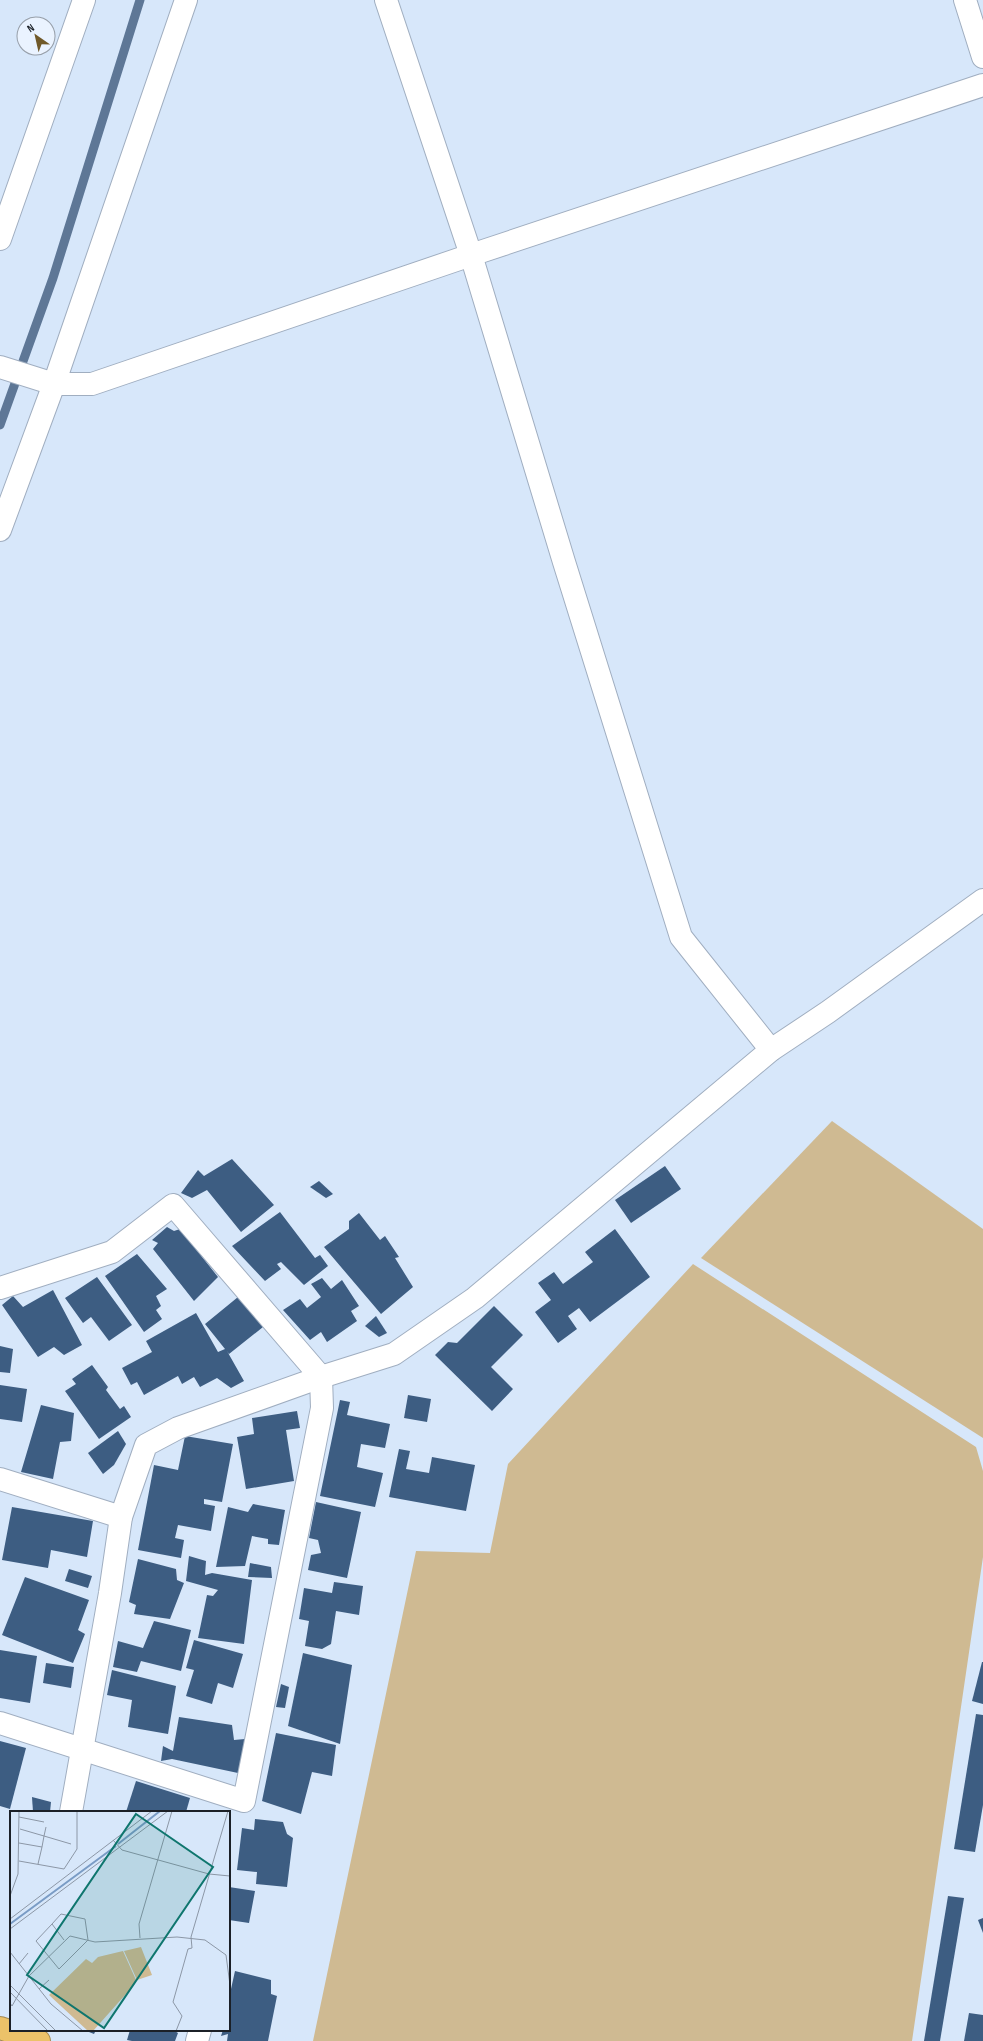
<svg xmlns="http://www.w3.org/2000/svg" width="983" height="2041" font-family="'Sofia Sans Condensed',sans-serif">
<rect width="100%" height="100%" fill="#d7e7fa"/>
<g fill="#cfba92">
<polygon points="832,1121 983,1229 983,1438 701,1258"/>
<polygon points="693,1264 976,1447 983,1471 983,1557 912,2041 313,2041 416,1551 490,1553 508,1464"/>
</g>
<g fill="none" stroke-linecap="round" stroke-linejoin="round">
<polyline stroke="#5e7796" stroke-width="9" points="0,425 53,278 140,0"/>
</g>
<g fill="#3d5d82">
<polygon points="232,1159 274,1205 241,1232 207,1190 192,1198 181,1193 198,1170 204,1176"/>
<polygon points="665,1166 681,1189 631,1223 615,1200"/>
<polygon points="319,1181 333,1194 326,1198 310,1187"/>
<polygon points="280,1212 315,1258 320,1255 328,1266 304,1285 281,1262 277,1264 281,1269 265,1281 232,1246"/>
<polygon points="359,1213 380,1240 385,1236 399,1257 395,1258 413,1287 381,1314 324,1247 349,1229 349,1221"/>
<polygon points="167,1227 174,1231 180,1229 218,1277 194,1301 153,1249 158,1243 152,1240"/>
<polygon points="615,1229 650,1277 590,1322 579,1308 568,1316 577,1329 558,1343 535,1312 551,1300 538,1283 554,1272 563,1284 593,1262 585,1252"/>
<polygon points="137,1254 167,1289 156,1296 161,1306 156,1310 162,1319 144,1332 105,1276"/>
<polygon points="97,1277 132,1325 109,1341 91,1317 83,1323 65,1298"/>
<polygon points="322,1278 331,1289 342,1280 359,1306 351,1311 357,1321 327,1342 321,1332 310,1340 283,1310 300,1299 307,1308 321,1297 311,1284"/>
<polygon points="53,1290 82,1345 64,1355 54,1347 38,1357 2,1305 13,1296 23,1307"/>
<polygon points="238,1297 263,1327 229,1354 227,1351 244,1381 231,1388 217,1378 200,1387 194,1377 182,1384 178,1376 144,1395 137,1382 131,1385 122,1368 152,1352 146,1341 196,1313 218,1352 225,1349 205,1324"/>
<polygon points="494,1306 523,1335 491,1367 513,1389 492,1411 435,1355 448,1342 457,1343"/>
<polygon points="376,1316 387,1333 379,1337 365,1326"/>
<polygon points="0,1346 13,1349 10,1373 0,1372"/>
<polygon points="92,1365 108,1387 106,1390 120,1409 124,1406 131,1417 99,1439 65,1391 76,1384 72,1379"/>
<polygon points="0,1385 27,1389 22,1422 0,1419"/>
<polygon points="408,1395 431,1399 427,1422 404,1418"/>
<polygon points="340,1400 350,1402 347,1415 390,1424 385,1448 361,1444 357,1467 383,1473 375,1507 320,1496"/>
<polygon points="41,1405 74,1413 71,1441 60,1442 53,1479 21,1472"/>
<polygon points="297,1411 300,1428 286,1430 294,1481 246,1489 237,1437 254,1434 252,1418"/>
<polygon points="118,1431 126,1444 114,1465 103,1474 88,1453"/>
<polygon points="185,1436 233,1444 222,1502 204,1499 204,1504 215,1506 211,1531 178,1525 175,1538 184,1540 181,1558 138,1550 154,1465 178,1470"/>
<polygon points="399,1449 410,1451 406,1469 429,1473 432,1457 475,1465 466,1511 389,1497"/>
<polygon points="316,1502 361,1512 347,1578 308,1570 311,1555 321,1553 318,1540 309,1538"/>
<polygon points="253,1504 285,1510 279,1545 268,1544 268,1539 252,1536 245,1566 216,1567 228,1507 248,1512"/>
<polygon points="12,1507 93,1521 87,1557 51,1550 48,1568 2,1560"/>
<polygon points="189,1556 206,1561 205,1575 212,1573 252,1580 244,1644 198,1638 207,1595 213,1596 218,1590 186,1581"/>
<polygon points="138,1559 176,1569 177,1580 184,1583 170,1619 134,1614 136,1605 129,1602"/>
<polygon points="250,1563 271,1567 272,1578 248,1577"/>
<polygon points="69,1569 92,1576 88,1588 65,1581"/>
<polygon points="25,1577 89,1600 78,1630 85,1634 73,1663 2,1635"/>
<polygon points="334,1582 363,1586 359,1615 336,1611 331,1644 322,1649 305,1646 309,1621 299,1619 304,1588 332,1593"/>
<polygon points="154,1621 191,1630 181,1671 141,1661 137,1672 113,1667 118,1641 143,1648"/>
<polygon points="194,1640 243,1654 233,1688 218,1683 212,1704 186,1696 194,1670 186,1668"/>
<polygon points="0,1650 37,1656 30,1703 0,1698"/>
<polygon points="303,1653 352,1665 340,1744 288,1726"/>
<polygon points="982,1662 983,1662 983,1704 972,1701"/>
<polygon points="46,1663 74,1667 71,1688 43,1683"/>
<polygon points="112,1670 176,1686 168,1734 128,1727 132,1700 107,1695"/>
<polygon points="281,1684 289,1687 285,1708 276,1707"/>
<polygon points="976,1714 983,1715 983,1805 975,1852 954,1849"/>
<polygon points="179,1717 232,1725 234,1740 245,1739 238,1773 172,1759 161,1761 163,1746 173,1751"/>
<polygon points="276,1733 336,1745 332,1776 312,1772 301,1814 262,1801"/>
<polygon points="0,1741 26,1748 10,1809 0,1806"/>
<polygon points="136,1781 190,1798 186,1812 126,1812"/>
<polygon points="32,1797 51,1802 50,1812 33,1812"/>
<polygon points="255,1819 283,1822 287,1834 293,1838 287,1887 256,1884 257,1872 237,1870 242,1828 254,1830"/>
<polygon points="229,1887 255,1891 249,1923 229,1920"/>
<polygon points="948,1896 964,1898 940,2041 924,2041"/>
<polygon points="983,1918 983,1933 978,1920"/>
<polygon points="235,1971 271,1980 271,1994 277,1996 268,2041 227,2041 228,2034 221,2036 223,2030 229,2030 229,1998"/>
<polygon points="969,2013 983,2015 983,2041 964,2041"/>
<polygon points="84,2030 96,2030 94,2034"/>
<polygon points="130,2030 173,2030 178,2033 175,2041 132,2041 127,2040"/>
</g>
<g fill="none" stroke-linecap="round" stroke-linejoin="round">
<g stroke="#a0aec0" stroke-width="24">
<g id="street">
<polyline points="386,0 471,255 564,562 681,937 771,1050"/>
<polyline points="965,0 983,57"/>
<polyline points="0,239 84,0"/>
<polyline points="0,367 54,384 92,384 471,255 983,85"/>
<polyline points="0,530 54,384 186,0"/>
<polyline points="0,1288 112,1252 173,1205 321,1377 322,1408 244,1801 0,1723"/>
<polyline points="0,1479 121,1517"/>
<polyline points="71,1812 110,1593 121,1517 146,1445 178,1428 321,1377 394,1354 475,1298 771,1050 828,1012 983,900"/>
<polyline points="197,2041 200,2030"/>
</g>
</g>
<g stroke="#a38952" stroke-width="24">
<polyline id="highway" points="0,2028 39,2041"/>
</g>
<use href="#street" stroke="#fff" stroke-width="22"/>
<use href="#highway" stroke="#ecc269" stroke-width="22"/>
</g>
<g transform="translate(10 1811)">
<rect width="220" height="220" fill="#d7e7fa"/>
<path d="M 131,136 L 142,164 L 127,169 L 114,140 ZM 113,140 L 126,169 L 124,174 L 83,220 L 78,220 L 39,184 L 76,148 L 82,152 L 88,146 Z" fill="#cfba92"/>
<path fill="none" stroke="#7a9cc5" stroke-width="2" d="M 108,33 L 150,0M 0,113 L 106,35"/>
<path fill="none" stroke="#8c97a6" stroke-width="1" d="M 9,6 L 34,11M 10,18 L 34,25 L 36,16M 103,29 L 112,39 L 199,63 L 220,65M 9,32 L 32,36 L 34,25 L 61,33M 9,50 L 54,58 L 67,38 L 67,0M 28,53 L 32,36M 0,85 L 8,63 L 9,0M 0,108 L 142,0M 42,113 L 26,130 L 49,158 L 78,129 L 75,108 L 51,103 L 42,113 L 54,129M 0,118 L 158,0M 130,127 L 129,113 L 162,0M 0,141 L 41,193 L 73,220M 9,153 L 18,142M 0,174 L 46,220M 29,178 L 39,169M 0,181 L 38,220M 0,192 L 2,195 L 19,165 L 60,125 L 85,131 L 167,126 L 195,129 L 216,144 L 220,174M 166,220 L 172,205 L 163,191 L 178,138 L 182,137 L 181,126 L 218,0"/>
<path fill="#0f766e" fill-opacity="0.15" stroke="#0f766e" stroke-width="2" d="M 126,3 L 203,56 L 94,217 L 17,164 Z"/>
<rect width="220" height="220" fill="none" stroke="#1b2027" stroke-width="2"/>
</g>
<g transform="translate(36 36) rotate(326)"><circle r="19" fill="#eaf3ff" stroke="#979fa9"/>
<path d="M0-3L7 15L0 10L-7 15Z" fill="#705929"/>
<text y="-6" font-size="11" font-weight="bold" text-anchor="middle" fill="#1b2027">N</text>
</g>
</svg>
